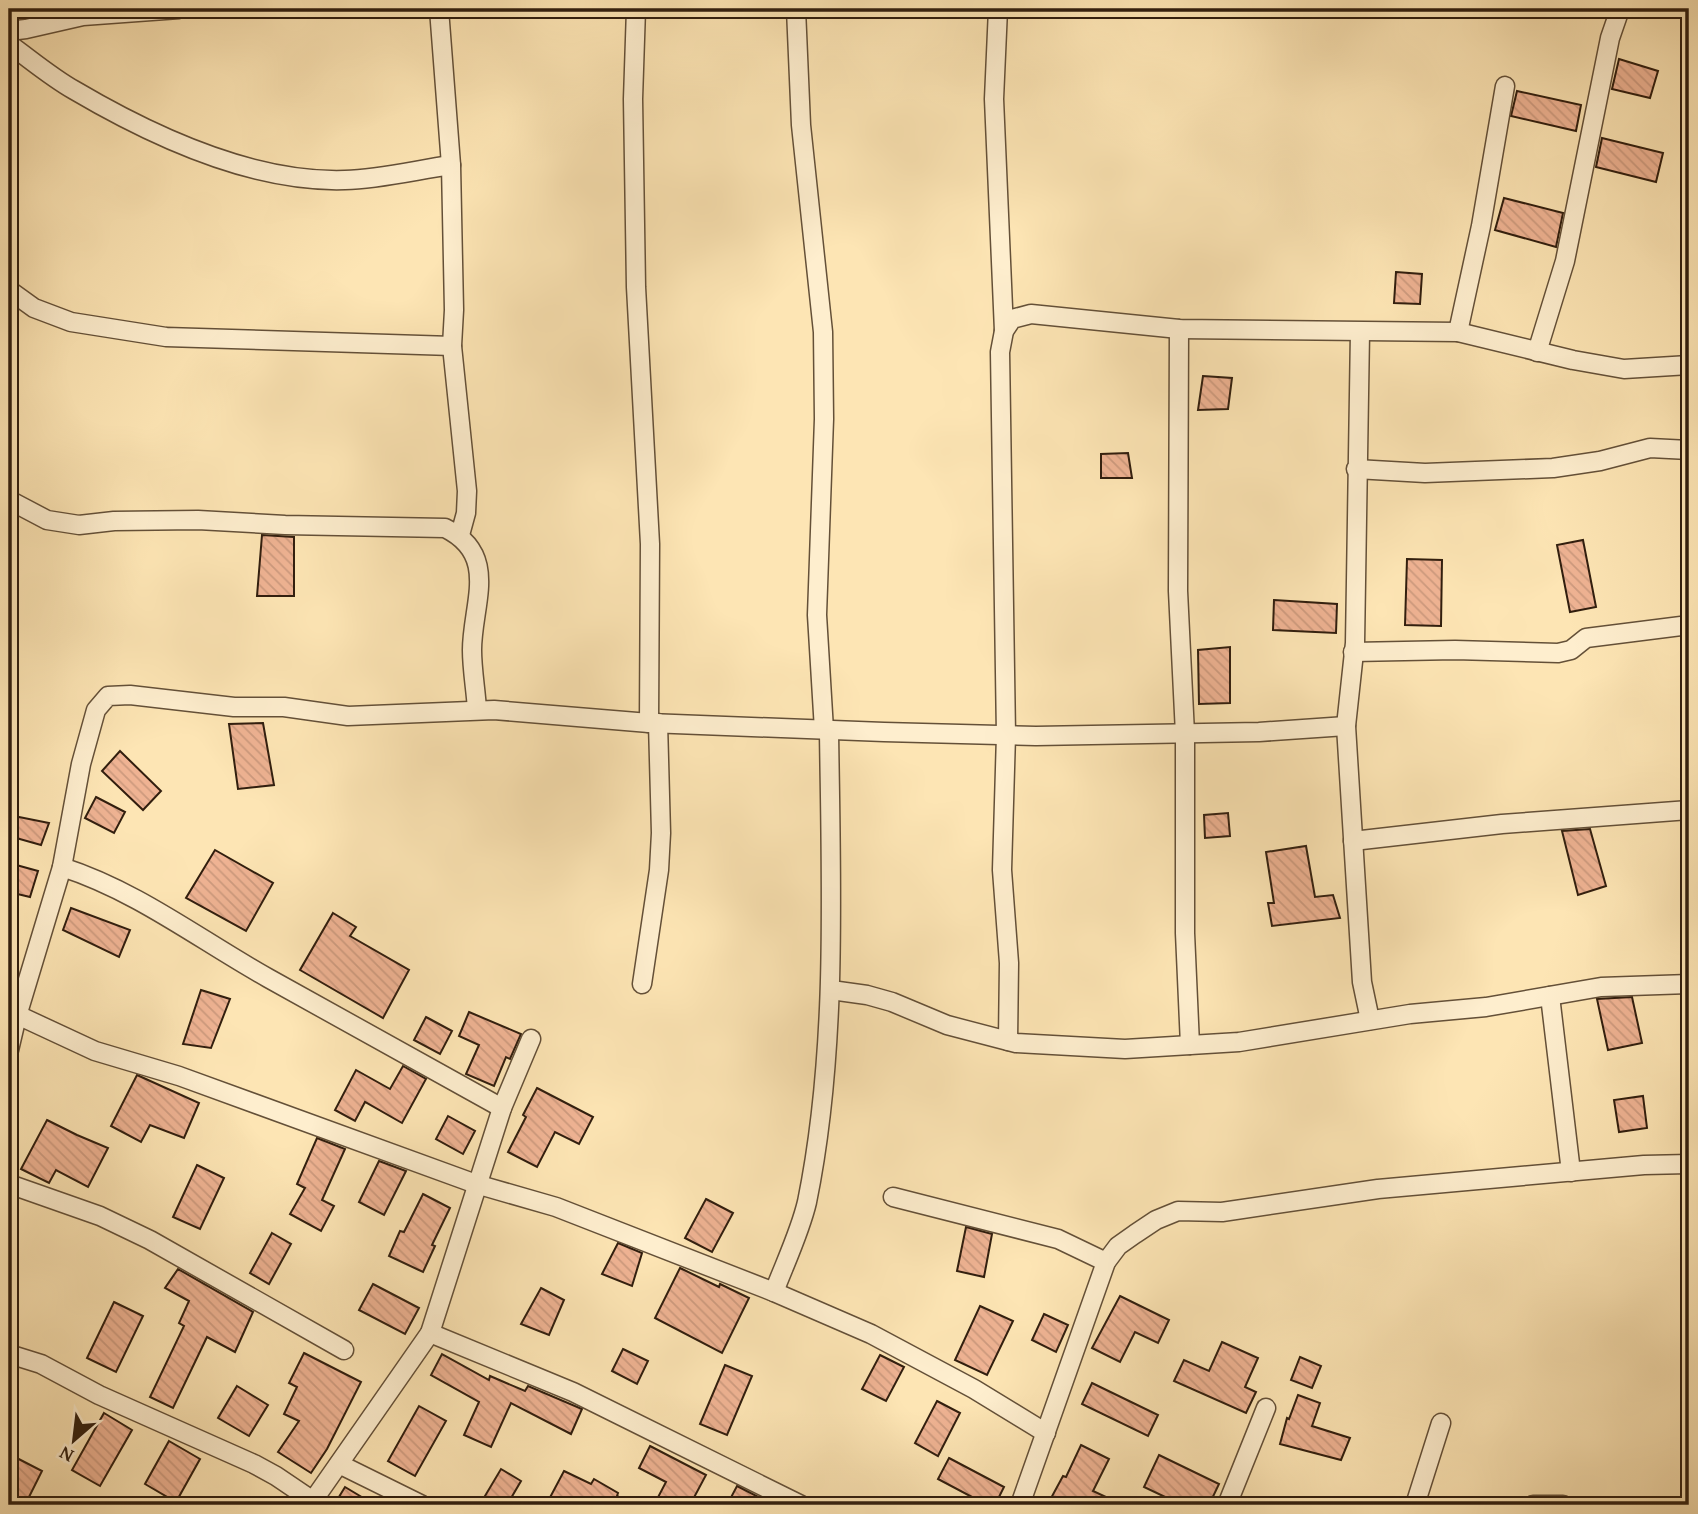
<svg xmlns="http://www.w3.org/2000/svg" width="1698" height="1514" font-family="'Gentium Book Plus',serif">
<defs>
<pattern id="building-back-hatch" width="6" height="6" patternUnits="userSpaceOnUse" patternTransform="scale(1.75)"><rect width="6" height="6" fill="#efb393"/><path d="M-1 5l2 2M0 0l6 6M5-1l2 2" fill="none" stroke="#cd9a7e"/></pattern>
</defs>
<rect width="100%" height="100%" fill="#fde5b4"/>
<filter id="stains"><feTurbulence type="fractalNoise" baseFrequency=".00286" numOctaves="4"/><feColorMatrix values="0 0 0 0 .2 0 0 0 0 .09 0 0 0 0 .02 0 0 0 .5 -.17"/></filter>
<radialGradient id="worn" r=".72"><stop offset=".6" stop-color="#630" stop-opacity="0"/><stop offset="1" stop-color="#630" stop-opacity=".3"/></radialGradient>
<g fill="url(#building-back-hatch)" stroke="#311e0e" stroke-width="2">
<polygon points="1619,59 1658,71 1650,98 1612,89"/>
<polygon points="1517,91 1581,105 1576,131 1511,116"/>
<polygon points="1602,138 1663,153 1656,182 1596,167"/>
<polygon points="1504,198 1563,213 1556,247 1495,230"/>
<polygon points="1396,272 1422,274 1420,304 1394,303"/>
<polygon points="1203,376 1232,378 1228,409 1198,410"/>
<polygon points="1128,453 1132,478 1101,478 1101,454"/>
<polygon points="262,535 294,537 294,596 257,596"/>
<polygon points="1583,540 1596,607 1570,612 1557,545"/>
<polygon points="1407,559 1442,560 1441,626 1405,625"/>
<polygon points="1274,600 1337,604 1336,633 1273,630"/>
<polygon points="1230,647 1230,703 1199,704 1198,650"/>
<polygon points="263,723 274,785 238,789 229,724"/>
<polygon points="120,751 161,791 143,810 102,771"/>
<polygon points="96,797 125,812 114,833 85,818"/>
<polygon points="1228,813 1230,836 1205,838 1204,815"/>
<polygon points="9,815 49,823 41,845 9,836"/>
<polygon points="1590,829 1606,886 1578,895 1562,831"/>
<polygon points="1306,846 1315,897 1333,895 1340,918 1272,926 1268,903 1274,903 1266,852"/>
<polygon points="215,850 273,883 246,931 186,898"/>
<polygon points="9,863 38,871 30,897 9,892"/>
<polygon points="71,908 130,930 119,957 63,930"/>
<polygon points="333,913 356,927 350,936 409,970 383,1018 300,970"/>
<polygon points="201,990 230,999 211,1048 183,1044"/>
<polygon points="1632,997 1642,1043 1608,1050 1597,999"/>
<polygon points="469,1012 521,1034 510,1059 506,1057 494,1086 466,1074 479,1045 459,1036"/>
<polygon points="426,1017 452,1031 440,1054 414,1040"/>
<polygon points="403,1066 426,1079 402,1123 365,1102 355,1121 335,1110 356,1070 390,1089"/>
<polygon points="137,1075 199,1103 184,1138 150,1125 141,1142 111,1126"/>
<polygon points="537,1088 593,1117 579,1144 555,1132 537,1167 508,1152 526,1117 523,1115"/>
<polygon points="1643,1096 1647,1128 1619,1132 1614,1100"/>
<polygon points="448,1116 475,1131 463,1154 436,1139"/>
<polygon points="47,1120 77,1135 108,1148 88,1187 56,1170 49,1183 21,1169"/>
<polygon points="317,1138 345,1149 322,1200 334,1206 321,1231 290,1214 305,1188 297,1184"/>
<polygon points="379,1161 406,1171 384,1215 359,1202"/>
<polygon points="197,1165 224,1178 200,1229 173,1217"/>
<polygon points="423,1194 450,1208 432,1245 435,1246 423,1272 389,1256 400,1231 404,1232"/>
<polygon points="706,1199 733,1213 712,1252 685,1238"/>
<polygon points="966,1227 992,1234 984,1277 957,1271"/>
<polygon points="272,1233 291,1244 269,1284 250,1273"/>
<polygon points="618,1243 642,1253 632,1286 602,1274"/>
<polygon points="680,1268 719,1287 720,1284 749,1298 722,1353 655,1318"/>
<polygon points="178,1269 253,1312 235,1352 207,1337 173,1408 150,1397 184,1326 179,1323 189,1301 165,1288"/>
<polygon points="373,1284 419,1308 405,1334 359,1310"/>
<polygon points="541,1288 564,1300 549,1335 521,1324"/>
<polygon points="1120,1296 1169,1320 1158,1343 1135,1332 1120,1362 1092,1348"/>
<polygon points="114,1302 143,1316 116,1372 87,1358"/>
<polygon points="980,1306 1013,1321 987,1375 955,1360"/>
<polygon points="1044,1314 1068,1325 1056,1352 1032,1340"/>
<polygon points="1222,1342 1258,1358 1245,1387 1256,1392 1246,1413 1174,1381 1184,1360 1209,1371"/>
<polygon points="623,1349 648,1361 637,1384 612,1371"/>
<polygon points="304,1353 361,1382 327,1449 311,1473 278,1452 299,1421 284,1414 297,1387 289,1383"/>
<polygon points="442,1354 489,1380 490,1376 525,1391 528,1386 582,1409 571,1434 511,1403 491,1447 464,1435 479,1402 431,1375"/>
<polygon points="880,1355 904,1367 886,1401 862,1389"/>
<polygon points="1300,1357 1321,1366 1312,1388 1291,1380"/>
<polygon points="725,1365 752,1376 727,1435 700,1424"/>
<polygon points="1092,1383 1158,1415 1148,1436 1082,1404"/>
<polygon points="237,1386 268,1405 249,1436 218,1418"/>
<polygon points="1298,1395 1320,1403 1312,1426 1350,1438 1341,1460 1280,1444 1287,1418 1289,1419"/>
<polygon points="937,1401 960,1413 938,1456 915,1443"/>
<polygon points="419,1406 446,1421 415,1476 388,1461"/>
<polygon points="104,1413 132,1430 100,1486 72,1470"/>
<polygon points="169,1441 200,1459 176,1502 145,1484"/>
<polygon points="1081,1445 1109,1459 1093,1491 1123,1505 1061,1505 1050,1500 1063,1476 1066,1477"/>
<polygon points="650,1446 706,1475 690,1505 654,1505 666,1482 639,1468"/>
<polygon points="9,1454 42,1471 25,1505 9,1505"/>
<polygon points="1159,1455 1219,1484 1209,1505 1182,1505 1144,1487"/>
<polygon points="949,1458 1004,1487 995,1505 987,1505 938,1479"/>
<polygon points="501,1469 521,1481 507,1505 491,1505 482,1501"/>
<polygon points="564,1471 591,1484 594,1479 618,1493 617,1496 634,1505 546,1505"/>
<polygon points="737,1486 766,1501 764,1505 727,1505"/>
<polygon points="345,1487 375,1505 334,1505"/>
</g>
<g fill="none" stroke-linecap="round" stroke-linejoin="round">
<g stroke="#645038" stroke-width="21">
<g id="street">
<polyline points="439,9 451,165 454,310 452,346 467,491 466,513 460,535"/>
<polyline points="636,9 633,99 636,287 650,544 649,723"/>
<polyline points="796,9 801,125 823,332 824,419 817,615 824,730"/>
<polyline points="998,9 994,99 1004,331"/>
<polyline points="9,31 26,29 83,16 179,9"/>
<path d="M 9,44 C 30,59 51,77 74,90 C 152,136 253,183 345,180 C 380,179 416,170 451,165"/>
<polyline points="9,290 34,308 71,322 166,337 452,346"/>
<polyline points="1179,329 1178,591 1185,734 1185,933 1190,1045"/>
<polyline points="1360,332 1355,643 1346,726 1362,982 1370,1020"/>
<polyline points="1458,332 1481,226 1505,86"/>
<polyline points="1537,352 1565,261 1610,38 1620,9"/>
<polyline points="1356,469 1425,473 1553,468 1600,461 1650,448 1689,450"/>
<path d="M 9,500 L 47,520 L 79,525 L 114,521 L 198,520 L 285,525 L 445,528 C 500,555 472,604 472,650 C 472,670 476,691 477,710"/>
<polyline points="1353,652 1455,650 1558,653 1571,650 1586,638 1689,625"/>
<polyline points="1353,841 1502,824 1689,810"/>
<path d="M 62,867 C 137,891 200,940 268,978 C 346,1022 424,1065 502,1108"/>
<polyline points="642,984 659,870 661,833 658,723"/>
<polyline points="831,990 867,995 892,1002 947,1025 1016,1043 1125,1049 1239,1042 1410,1014 1486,1007 1601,987 1689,984"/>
<polyline points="1550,996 1571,1172"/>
<polyline points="9,1011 95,1051 179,1076 476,1184 556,1207 774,1292 871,1334 974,1389 1046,1433"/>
<polyline points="1008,1041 1009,963 1002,870 1006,735 1000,352 1004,331 1012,319 1031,314 1179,329 1458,332 1573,360 1624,369 1689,365"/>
<polyline points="9,1050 17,1016 62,867 81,764 96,710 108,696 130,695 234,707 284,707 348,716 494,710 649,723 884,732 1036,736 1259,732 1346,726"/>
<polyline points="9,1184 100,1216 150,1240 344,1350"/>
<polyline points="893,1197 1058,1239 1106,1262"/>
<path d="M 774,1292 C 785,1263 800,1232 807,1202 C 838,1050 831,885 829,731"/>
<polyline points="430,1333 573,1392 801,1505"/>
<polyline points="9,1354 41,1364 99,1395 254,1464 276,1476 313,1501"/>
<polyline points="339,1464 422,1505"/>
<polyline points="310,1505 430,1333 502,1108 531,1039"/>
<polyline points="1020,1505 1106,1262 1118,1246 1135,1234 1156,1220 1178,1211 1222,1212 1378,1189 1644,1165 1689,1164"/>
<polyline points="1227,1505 1266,1408"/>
<polyline points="1415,1505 1441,1423"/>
<polyline points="1533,1505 1563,1505"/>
</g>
</g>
<use href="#street" stroke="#feeece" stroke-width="18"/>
</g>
<rect width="1698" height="1514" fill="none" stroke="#fde5b4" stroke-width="35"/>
<rect x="10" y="10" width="1677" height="1493" fill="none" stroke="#311e0e" stroke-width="3.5"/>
<rect x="18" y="18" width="1663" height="1479" fill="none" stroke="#311e0e" stroke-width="2"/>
<g transform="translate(74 1440) rotate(208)" stroke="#feeece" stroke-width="5" paint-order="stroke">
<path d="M0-5L12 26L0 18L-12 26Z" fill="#311e0e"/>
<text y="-10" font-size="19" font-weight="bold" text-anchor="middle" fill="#311e0e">N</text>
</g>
<rect width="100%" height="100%" filter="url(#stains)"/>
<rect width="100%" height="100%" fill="url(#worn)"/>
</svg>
